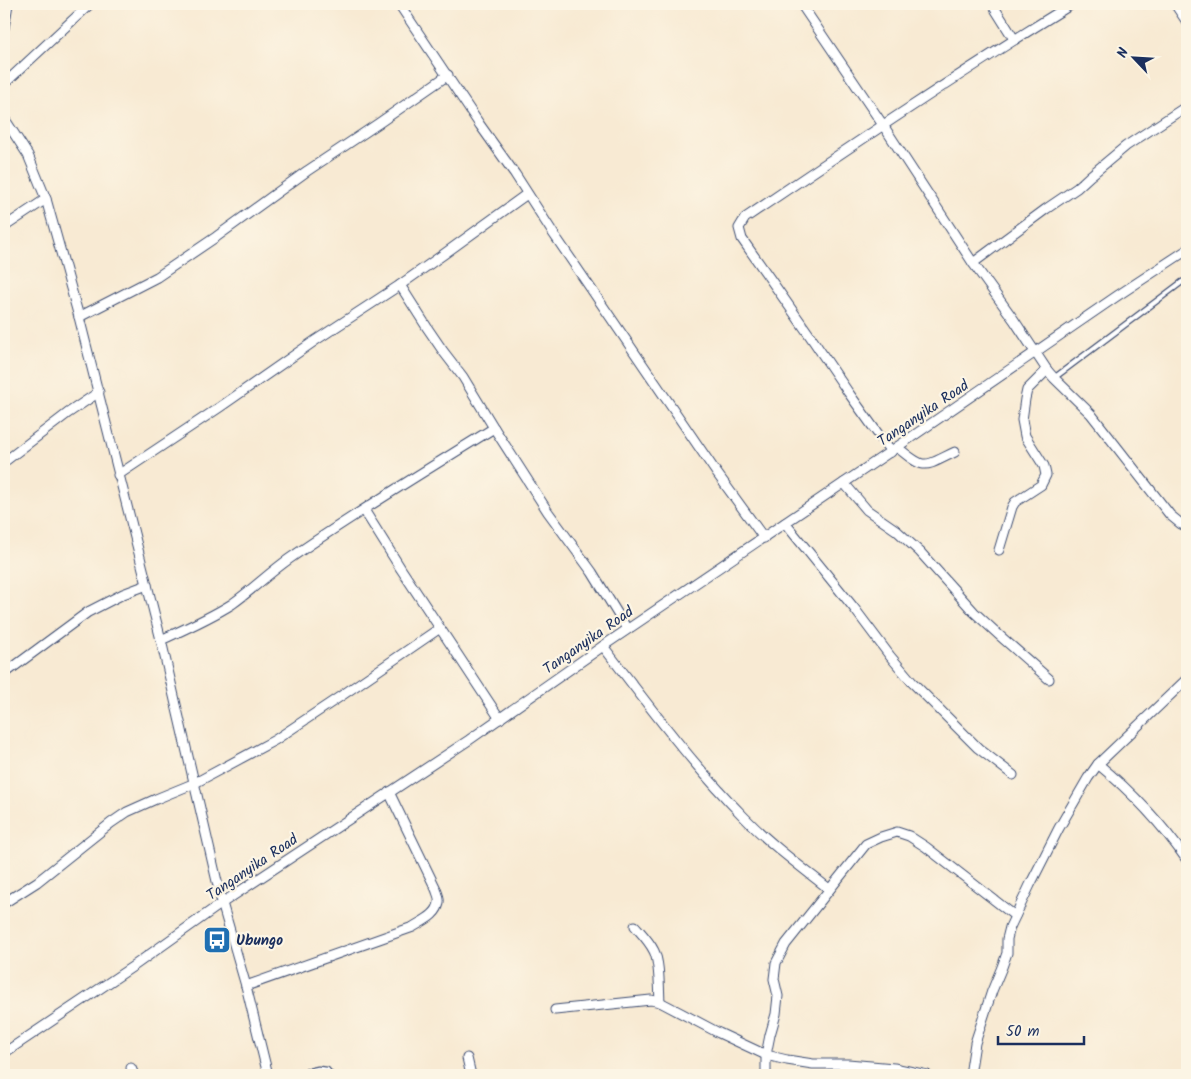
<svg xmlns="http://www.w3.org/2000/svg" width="1191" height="1079" font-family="Kalam,sans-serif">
<rect width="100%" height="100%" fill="#fcf5e5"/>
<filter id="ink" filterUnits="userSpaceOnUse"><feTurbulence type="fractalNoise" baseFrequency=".02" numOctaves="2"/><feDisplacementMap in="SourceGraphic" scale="10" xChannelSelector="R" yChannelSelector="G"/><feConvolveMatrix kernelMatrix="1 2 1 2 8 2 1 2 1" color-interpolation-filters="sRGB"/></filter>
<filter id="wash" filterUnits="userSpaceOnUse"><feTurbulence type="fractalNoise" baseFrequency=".0096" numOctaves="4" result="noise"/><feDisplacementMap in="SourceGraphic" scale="20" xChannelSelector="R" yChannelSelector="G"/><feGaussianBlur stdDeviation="1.12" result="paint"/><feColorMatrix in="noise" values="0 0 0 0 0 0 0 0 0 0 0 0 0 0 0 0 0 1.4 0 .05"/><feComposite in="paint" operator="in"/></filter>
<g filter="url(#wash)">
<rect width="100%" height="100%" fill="#f8ead3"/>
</g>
<g filter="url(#ink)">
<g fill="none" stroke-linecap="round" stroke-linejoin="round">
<g stroke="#3c4b70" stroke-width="7">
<g id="lane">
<polyline points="1054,378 1182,282"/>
<polyline points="291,1075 318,1069 327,1070 331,1075"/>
</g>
</g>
<g stroke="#3c4b70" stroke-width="11">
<g id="street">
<polyline points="399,4 480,125 515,174 553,233 716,472 764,538"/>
<polyline points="801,4 883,125 973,263 1014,320 1047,370 1054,378 1091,414 1170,515 1181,524 1187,526"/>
<polyline points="992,4 1014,39"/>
<polyline points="1175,4 1187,22"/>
<polyline points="4,28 8,4"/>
<polyline points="4,84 90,4"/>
<polyline points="4,118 28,155 46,199 79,317 161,640 222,903 246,986 268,1075"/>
<polyline points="4,227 46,199"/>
<polyline points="973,263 1046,209 1077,188 1090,176 1126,146 1187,106"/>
<polyline points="400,285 428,329 443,351 463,377 494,428 548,512 592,572 627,629"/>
<polyline points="79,317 157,277 216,237 307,171 379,123 448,75"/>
<path d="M 897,447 C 926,471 923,467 955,452"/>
<path d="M 891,452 L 848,392 L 808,333 L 742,239 L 739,228 L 745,218 C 853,145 961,72 1072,4"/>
<polyline points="4,462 68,413 99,392"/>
<polyline points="118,475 220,407 316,340 400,285 444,254 527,194"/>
<polyline points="844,483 867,510 896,530 920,552 974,612 999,635 1049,679"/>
<polyline points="364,510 401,569 500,719"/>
<polyline points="785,523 854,608 890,656 912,682 978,748 1013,775"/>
<polyline points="999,550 1012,507 1015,502 1041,485 1046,475 1044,466 1025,436 1022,420 1025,399 1027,390 1047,370"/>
<path d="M 161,640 C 185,629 210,618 232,604 C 252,590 269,573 289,559 C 355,513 425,471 494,428"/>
<path d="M 603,646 C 648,705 692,764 744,817 C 770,844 800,866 829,889"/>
<polyline points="4,674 88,612 123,594 147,585"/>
<path d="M 1098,764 C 1132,792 1162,824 1187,860"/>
<polyline points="4,903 37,882 111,823 127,812 156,799 195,783 275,740 341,696 440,628"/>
<path d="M 635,926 C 642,934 649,941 654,951 C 660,963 659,988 660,1002"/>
<path d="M 246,986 L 413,927 C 422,921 438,915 439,902 C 440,897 437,893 436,889 L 389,792"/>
<polyline points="555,1010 651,1000 660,1002 719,1033 766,1055 787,1060 813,1064 848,1064 894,1068 927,1075"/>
<polyline points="4,1053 135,965 222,903 469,740 603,646 897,447 1117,296 1187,250"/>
<polyline points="467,1058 471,1075"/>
<polyline points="131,1068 134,1075"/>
<polyline points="766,1075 766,1055 770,1035 776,1014 778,996 774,979 776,963 786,944 866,844 881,837 897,832 909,836 926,847 1015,916"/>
<polyline points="970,1075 975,1043 992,991 1002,967 1007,953 1007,939 1010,927 1030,885 1059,828 1088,778 1098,764 1187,679"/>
</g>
</g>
<use href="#lane" stroke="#fff" stroke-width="4.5"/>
<use href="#street" stroke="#fff" stroke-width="9"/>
</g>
</g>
<defs>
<g id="bus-square" transform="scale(1.4375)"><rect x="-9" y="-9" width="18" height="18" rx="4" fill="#1f6fb2" stroke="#fcf5e5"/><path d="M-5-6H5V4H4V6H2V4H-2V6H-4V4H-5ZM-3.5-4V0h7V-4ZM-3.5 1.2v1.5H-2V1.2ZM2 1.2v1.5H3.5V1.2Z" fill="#fff"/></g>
</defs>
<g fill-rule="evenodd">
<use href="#bus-square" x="217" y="940"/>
</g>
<g text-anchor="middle" stroke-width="4.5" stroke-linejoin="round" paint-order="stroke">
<g font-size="15" fill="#1b2f5e" stroke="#fcf5e5">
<text transform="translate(923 413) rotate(-34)" y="5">Tanganyika Road</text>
<text transform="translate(588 640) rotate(-35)" y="5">Tanganyika Road</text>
<text transform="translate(252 867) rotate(-34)" y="5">Tanganyika Road</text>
</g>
<g font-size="15" font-weight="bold" fill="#1b2f5e" stroke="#fcf5e5" text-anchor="start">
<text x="236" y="945">Ubungo</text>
</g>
</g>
<rect width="1191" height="1079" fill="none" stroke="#fcf5e5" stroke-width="20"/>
<g transform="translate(1134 58) rotate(295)" stroke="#fcf5e5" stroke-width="4" paint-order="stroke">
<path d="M0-4L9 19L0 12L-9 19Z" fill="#1b2f5e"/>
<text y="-8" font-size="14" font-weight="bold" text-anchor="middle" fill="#1b2f5e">N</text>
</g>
<path d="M998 1036v8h86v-8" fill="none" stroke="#1b2f5e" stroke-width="2.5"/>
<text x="1006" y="1036" font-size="15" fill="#1b2f5e" stroke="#fcf5e5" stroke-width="4" paint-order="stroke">50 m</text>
</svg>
